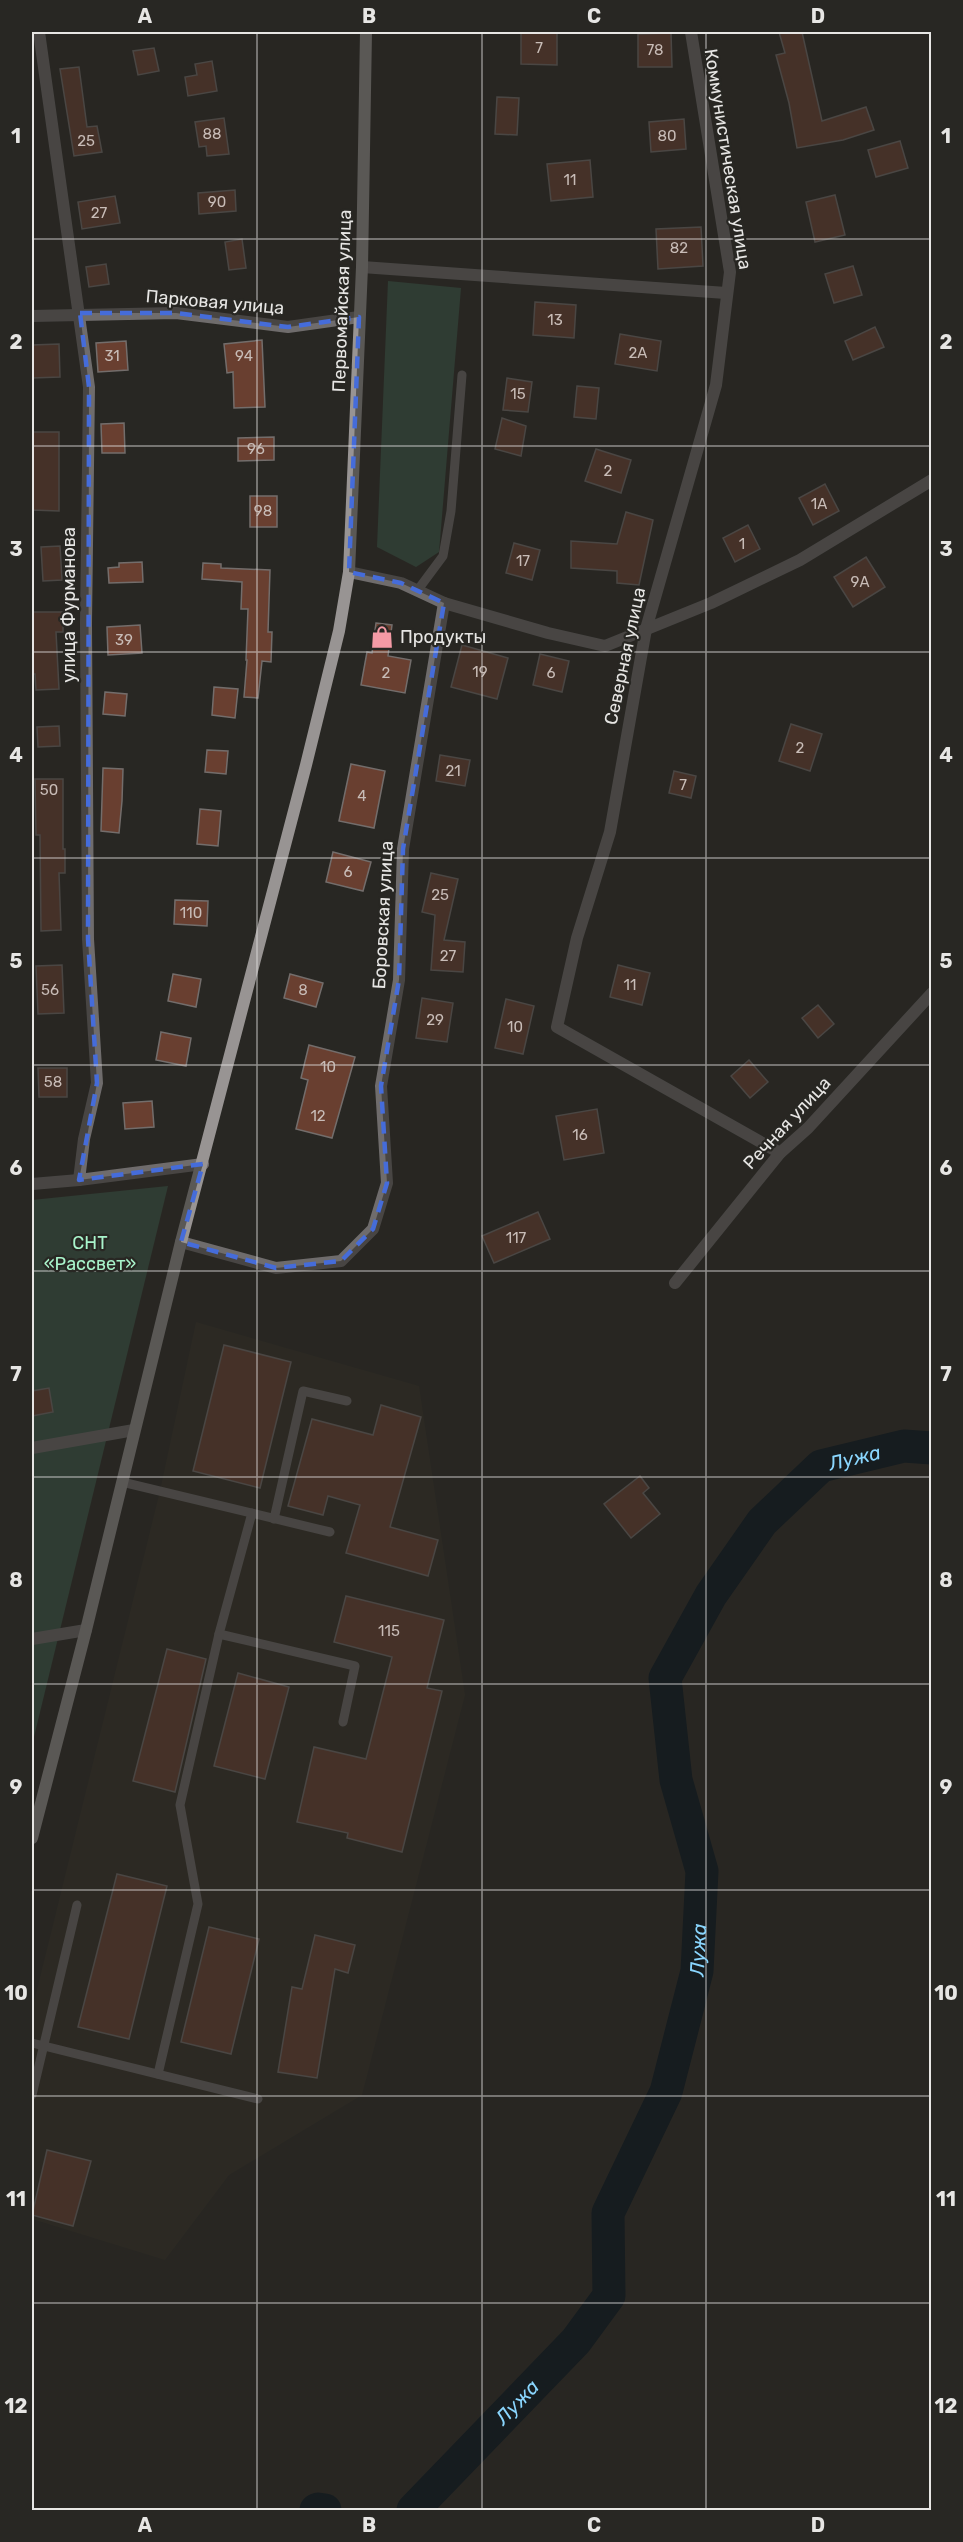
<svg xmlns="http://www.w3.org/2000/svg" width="963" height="2542" font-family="Rubik,sans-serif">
<rect width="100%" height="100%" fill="#282723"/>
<polygon fill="#322e25" points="196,1322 419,1386 465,1695 362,2095 229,2175 165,2260 32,2219 32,2010 160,1491"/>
<g fill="#395747">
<polygon points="388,281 461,288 439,552 416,567 377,547"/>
<polygon points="168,1186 32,1745 32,1200"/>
</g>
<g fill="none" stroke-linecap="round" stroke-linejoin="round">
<g stroke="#00101b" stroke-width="33">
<polyline points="316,2510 318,2509 325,2510"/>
<path id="s1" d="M 413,2510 L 576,2341 L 609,2296 L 608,2213 L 666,2092 L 697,1971 L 702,1871 L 676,1780 L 665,1678 L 711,1595 L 762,1522 L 821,1466 L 904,1446 L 932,1448"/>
</g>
</g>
<g fill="#693f30" stroke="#736d6b" stroke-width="1.5">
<polygon points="521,32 557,32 557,65 521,64"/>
<polygon points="779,32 802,32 822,121 866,107 874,130 843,140 797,148 789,103 776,55 785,53"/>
<polygon points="671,33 672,67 638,67 638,34"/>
<polygon points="154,48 159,71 138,75 133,51"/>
<polygon points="212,61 217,91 188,96 185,77 197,75 195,64"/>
<polygon points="79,67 87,127 97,126 102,152 74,156 60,69"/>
<polygon points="497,97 519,98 517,135 495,134"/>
<polygon points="224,118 229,154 207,156 206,146 199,147 195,122"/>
<polygon points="684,119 686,149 651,152 649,122"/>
<polygon points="900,141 908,168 876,177 868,150"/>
<polygon points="590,160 593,197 551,201 547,164"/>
<polygon points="235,190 236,211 199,214 198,193"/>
<polygon points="835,195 845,235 815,242 806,202"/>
<polygon points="115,196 120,223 82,229 78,202"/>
<polygon points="701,227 703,266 658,269 656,229"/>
<polygon points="242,239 246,268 229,270 225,242"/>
<polygon points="106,264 109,284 89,287 86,267"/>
<polygon points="853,266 862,295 834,303 825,274"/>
<polygon points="535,302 576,305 574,338 533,335"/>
<polygon points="875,327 884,347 853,360 845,341"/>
<polygon points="620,334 661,341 657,371 615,364"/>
<polygon points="262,340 265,407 234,408 233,372 227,373 224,344"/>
<polygon points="126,341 128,370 98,372 96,343"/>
<polygon points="59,344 60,377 32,378 32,345"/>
<polygon points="507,378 532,382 528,412 503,410"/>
<polygon points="577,386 599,388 596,419 574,417"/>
<polygon points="502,418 526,426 521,456 495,449"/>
<polygon points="124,423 125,453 102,453 101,424"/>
<polygon points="32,432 59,432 59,511 32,510"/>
<polygon points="274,437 274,460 238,461 238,438"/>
<polygon points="596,449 631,460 621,493 585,481"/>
<polygon points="825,484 839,511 813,525 799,498"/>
<rect x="250" y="496" width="27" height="31"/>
<polygon points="626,512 653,520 639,585 617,583 617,571 571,568 571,541 617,544"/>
<polygon points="748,525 760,549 735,562 723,538"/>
<polygon points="514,543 540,550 532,580 506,573"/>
<polygon points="60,546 62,580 43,581 41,547"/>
<polygon points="866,557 885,587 853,607 834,577"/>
<polygon points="142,562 143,582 109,583 108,568 119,567 119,563"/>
<polygon points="203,563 221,564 221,568 270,570 268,632 272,632 271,662 262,661 258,698 244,697 247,660 246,660 248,609 241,609 242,582 202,579"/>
<polygon points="32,612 63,612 63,632 56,632 59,689 36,690 35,674 32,674"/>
<polygon points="376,623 392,625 388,656 411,660 405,693 361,685 367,652 372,653"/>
<polygon points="140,625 142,653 108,655 107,627"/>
<polygon points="462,645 508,658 497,699 451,687"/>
<polygon points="540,654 569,661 562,692 533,685"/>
<polygon points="214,687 238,689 235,718 212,715"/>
<polygon points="105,692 127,694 125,716 103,714"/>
<polygon points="791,724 822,734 810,771 779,761"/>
<polygon points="59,726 60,746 38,747 37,727"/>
<polygon points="207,750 228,751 226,774 205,772"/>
<polygon points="440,755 470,760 465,786 436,781"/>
<polygon points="351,764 385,771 374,828 339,821"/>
<polygon points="103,768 123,769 122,801 119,833 101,831"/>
<polygon points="674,771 696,776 691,798 669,793"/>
<polygon points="35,779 63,779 63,849 65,849 65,873 59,873 61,930 41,931 40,835 36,835"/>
<polygon points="200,809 221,811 218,846 197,844"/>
<polygon points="333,852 371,862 363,891 326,882"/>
<polygon points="431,873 458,879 444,940 465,942 463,972 431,970 435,915 422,912"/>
<polygon points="175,900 208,901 207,926 174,924"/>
<polygon points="62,965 64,1013 38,1014 36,966"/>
<polygon points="618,965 650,973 642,1005 610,997"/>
<polygon points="173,974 201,979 196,1007 168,1001"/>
<polygon points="290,974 323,983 316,1007 284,998"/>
<polygon points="422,998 453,1003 447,1042 416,1038"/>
<polygon points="506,999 534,1006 523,1054 495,1048"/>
<polygon points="818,1005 834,1024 818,1038 802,1018"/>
<polygon points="161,1032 191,1038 186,1066 156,1060"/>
<polygon points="309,1045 355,1057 332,1138 296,1129 308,1080 301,1078"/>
<polygon points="749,1060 768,1082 750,1098 731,1076"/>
<polygon points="38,1068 67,1068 67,1097 39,1097"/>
<polygon points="152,1101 154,1127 125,1129 123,1103"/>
<polygon points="597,1109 604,1153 564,1160 556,1116"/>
<polygon points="538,1212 550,1239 494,1263 482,1236"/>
<polygon points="224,1345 291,1362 260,1488 193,1471"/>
<polygon points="49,1388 53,1412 32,1416 32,1391"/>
<polygon points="381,1405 421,1417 390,1527 438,1540 428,1576 346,1553 360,1505 328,1496 323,1515 288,1506 312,1419 373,1435"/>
<polygon points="640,1476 649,1488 643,1493 660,1514 631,1538 604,1504"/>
<polygon points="346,1596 444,1620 427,1688 442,1691 402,1852 347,1838 348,1833 297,1822 314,1747 366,1759 392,1657 334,1642"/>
<polygon points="167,1649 206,1659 175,1792 133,1781"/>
<polygon points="238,1673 289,1687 265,1779 214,1766"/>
<polygon points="117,1874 167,1886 129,2039 78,2027"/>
<polygon points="209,1927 259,1939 231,2054 181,2042"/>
<polygon points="315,1935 355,1945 348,1973 335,1969 317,2078 278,2072 292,1987 302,1989"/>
<polygon points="47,2150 91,2161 73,2226 32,2215"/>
</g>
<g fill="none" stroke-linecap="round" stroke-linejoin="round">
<g stroke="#6f6c6c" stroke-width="9">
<polyline points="417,591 443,556 451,511 462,375"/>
<polyline points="122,1482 330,1532"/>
<polyline points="252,1513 219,1634 355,1666 343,1722"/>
<polyline points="274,1519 303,1391 347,1401"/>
<polyline points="32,2043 258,2099"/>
<polyline points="158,2074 198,1904 180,1805 219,1634"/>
<polyline points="32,2095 77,1905"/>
</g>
<g stroke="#6f6c6c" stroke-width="12">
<polyline points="39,32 89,387 86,624 88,939 97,1083 84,1139 79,1180"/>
<polyline points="691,32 730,272 716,385 646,629 610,832 577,938 557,1027 780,1153"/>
<polyline points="362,267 726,293"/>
<polyline points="32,316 176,313 288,327 359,317"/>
<polyline points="349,572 401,583 444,603 548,633 605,646 711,603 800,560 932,480"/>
<polyline points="32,1184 79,1180 203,1164"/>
<polyline points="181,1242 276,1268 341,1261 373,1229 387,1183 381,1086 399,980 403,849 444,603"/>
<polyline points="675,1283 780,1153 808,1128 932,993"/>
<polyline points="32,1448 134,1430"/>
<polyline points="32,1639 86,1630"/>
</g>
<polyline stroke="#989493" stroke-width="12" points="32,1838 86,1630 181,1242 306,765 339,631 349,572 362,267 366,32"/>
</g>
<path d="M0 0H963V2542H0ZM 80,313 L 176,313 L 288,327 L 359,317 L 349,572 L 401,583 L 444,603 L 403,849 L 399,980 L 381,1086 L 387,1183 L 373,1229 L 341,1261 L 276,1268 L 181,1242 L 203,1164 L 79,1180 L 97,1083 L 88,939 L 89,387 Z" fill="#282723" fill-opacity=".55" fill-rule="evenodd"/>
<path fill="none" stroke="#456cda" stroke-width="4.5" stroke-dasharray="12 8" stroke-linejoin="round" d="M 80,313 L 176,313 L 288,327 L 359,317 L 349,572 L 401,583 L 444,603 L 403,849 L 399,980 L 381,1086 L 387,1183 L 373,1229 L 341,1261 L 276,1268 L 181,1242 L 203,1164 L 79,1180 L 97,1083 L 88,939 L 89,387 Z"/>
<path fill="none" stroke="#e7e6e4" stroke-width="1.5" stroke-opacity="0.55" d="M 257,32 L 257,2510M 482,32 L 482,2510M 706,32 L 706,2510M 32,239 L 932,239M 32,446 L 932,446M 32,652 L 932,652M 32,858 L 932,858M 32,1065 L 932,1065M 32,1271 L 932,1271M 32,1477 L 932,1477M 32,1684 L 932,1684M 32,1890 L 932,1890M 32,2096 L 932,2096M 32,2303 L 932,2303"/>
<defs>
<g id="shop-bare" transform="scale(1.8)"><path d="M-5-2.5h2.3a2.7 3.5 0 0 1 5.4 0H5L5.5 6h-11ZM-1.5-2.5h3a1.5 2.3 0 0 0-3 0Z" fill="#f49aa5" stroke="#282723" stroke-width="2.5" paint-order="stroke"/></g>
</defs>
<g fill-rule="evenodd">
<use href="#shop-bare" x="382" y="637"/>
</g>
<g text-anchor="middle" stroke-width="4.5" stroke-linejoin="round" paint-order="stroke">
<g font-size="15" fill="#c8bcb7">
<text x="539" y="53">7</text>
<text x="655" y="55">78</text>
<text x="212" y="139">88</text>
<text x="667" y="141">80</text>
<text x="86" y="146">25</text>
<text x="570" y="185">11</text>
<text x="217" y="207">90</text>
<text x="99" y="218">27</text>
<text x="679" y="253">82</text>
<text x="555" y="325">13</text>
<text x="638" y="358">2А</text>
<text x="112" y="361">31</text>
<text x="244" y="361">94</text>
<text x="518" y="399">15</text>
<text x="256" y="454">96</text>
<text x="608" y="476">2</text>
<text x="819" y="509">1А</text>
<text x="263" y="516">98</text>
<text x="742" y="549">1</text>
<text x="523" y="566">17</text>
<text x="860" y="587">9А</text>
<text x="124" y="645">39</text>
<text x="480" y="677">19</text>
<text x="386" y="678">2</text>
<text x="551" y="678">6</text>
<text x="800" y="753">2</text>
<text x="453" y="776">21</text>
<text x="683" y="790">7</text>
<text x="49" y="795">50</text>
<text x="362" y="801">4</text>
<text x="348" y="877">6</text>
<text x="440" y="900">25</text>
<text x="191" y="918">110</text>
<text x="448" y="961">27</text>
<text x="630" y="990">11</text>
<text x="50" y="995">56</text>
<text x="303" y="995">8</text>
<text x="435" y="1025">29</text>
<text x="515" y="1032">10</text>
<text x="328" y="1072">10</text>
<text x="53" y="1087">58</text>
<text x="318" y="1121">12</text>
<text x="580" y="1140">16</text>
<text x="516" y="1243">117</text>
<text x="389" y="1636">115</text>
</g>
<g font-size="18" fill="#e7e6e4" stroke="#282723">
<text transform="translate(728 159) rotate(81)" y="6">Коммунистическая улица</text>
<text transform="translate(342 301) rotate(-88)" y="6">Первомайская улица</text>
<text transform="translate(215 302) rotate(5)" y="6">Парковая улица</text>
<text transform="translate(69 605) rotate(-90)" y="6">улица Фурманова</text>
<text transform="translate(625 656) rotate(-78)" y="6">Северная улица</text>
<text transform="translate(383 915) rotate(-87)" y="6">Боровская улица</text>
<text transform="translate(787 1123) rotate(-47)" y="6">Речная улица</text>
</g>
<g font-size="18" fill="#e7e6e4" stroke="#282723" text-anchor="start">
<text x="400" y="643">Продукты</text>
</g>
<g font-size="18" fill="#a8f4cb" stroke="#282723">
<text x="90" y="1249">СНТ<tspan x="90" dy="21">«Рассвет»</tspan></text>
</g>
<g font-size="20" font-style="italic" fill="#8ad6fe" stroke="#282723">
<text dy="7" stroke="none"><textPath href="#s1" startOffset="1230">Лужа</textPath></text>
<text dy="7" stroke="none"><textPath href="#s1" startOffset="654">Лужа</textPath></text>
<text dy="7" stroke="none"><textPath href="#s1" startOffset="150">Лужа</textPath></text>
</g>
</g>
<rect width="963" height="2542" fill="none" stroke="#282723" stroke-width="66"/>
<rect x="33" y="33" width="897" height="2476" fill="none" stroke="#e7e6e4" stroke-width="2"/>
<g font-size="20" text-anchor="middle" font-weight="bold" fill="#e7e6e4">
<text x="145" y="23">A</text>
<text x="369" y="23">B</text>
<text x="594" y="23">C</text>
<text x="818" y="23">D</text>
<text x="16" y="143">1</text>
<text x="946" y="143">1</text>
<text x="16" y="349">2</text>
<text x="946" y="349">2</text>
<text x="16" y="556">3</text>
<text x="946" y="556">3</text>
<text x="16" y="762">4</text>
<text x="946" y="762">4</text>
<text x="16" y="968">5</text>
<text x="946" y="968">5</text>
<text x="16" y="1175">6</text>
<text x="946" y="1175">6</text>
<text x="16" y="1381">7</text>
<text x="946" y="1381">7</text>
<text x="16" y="1587">8</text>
<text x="946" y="1587">8</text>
<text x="16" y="1794">9</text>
<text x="946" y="1794">9</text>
<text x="16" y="2000">10</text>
<text x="946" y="2000">10</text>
<text x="16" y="2206">11</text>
<text x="946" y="2206">11</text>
<text x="16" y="2413">12</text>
<text x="946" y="2413">12</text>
<text x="145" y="2532">A</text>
<text x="369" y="2532">B</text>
<text x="594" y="2532">C</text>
<text x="818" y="2532">D</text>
</g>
</svg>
